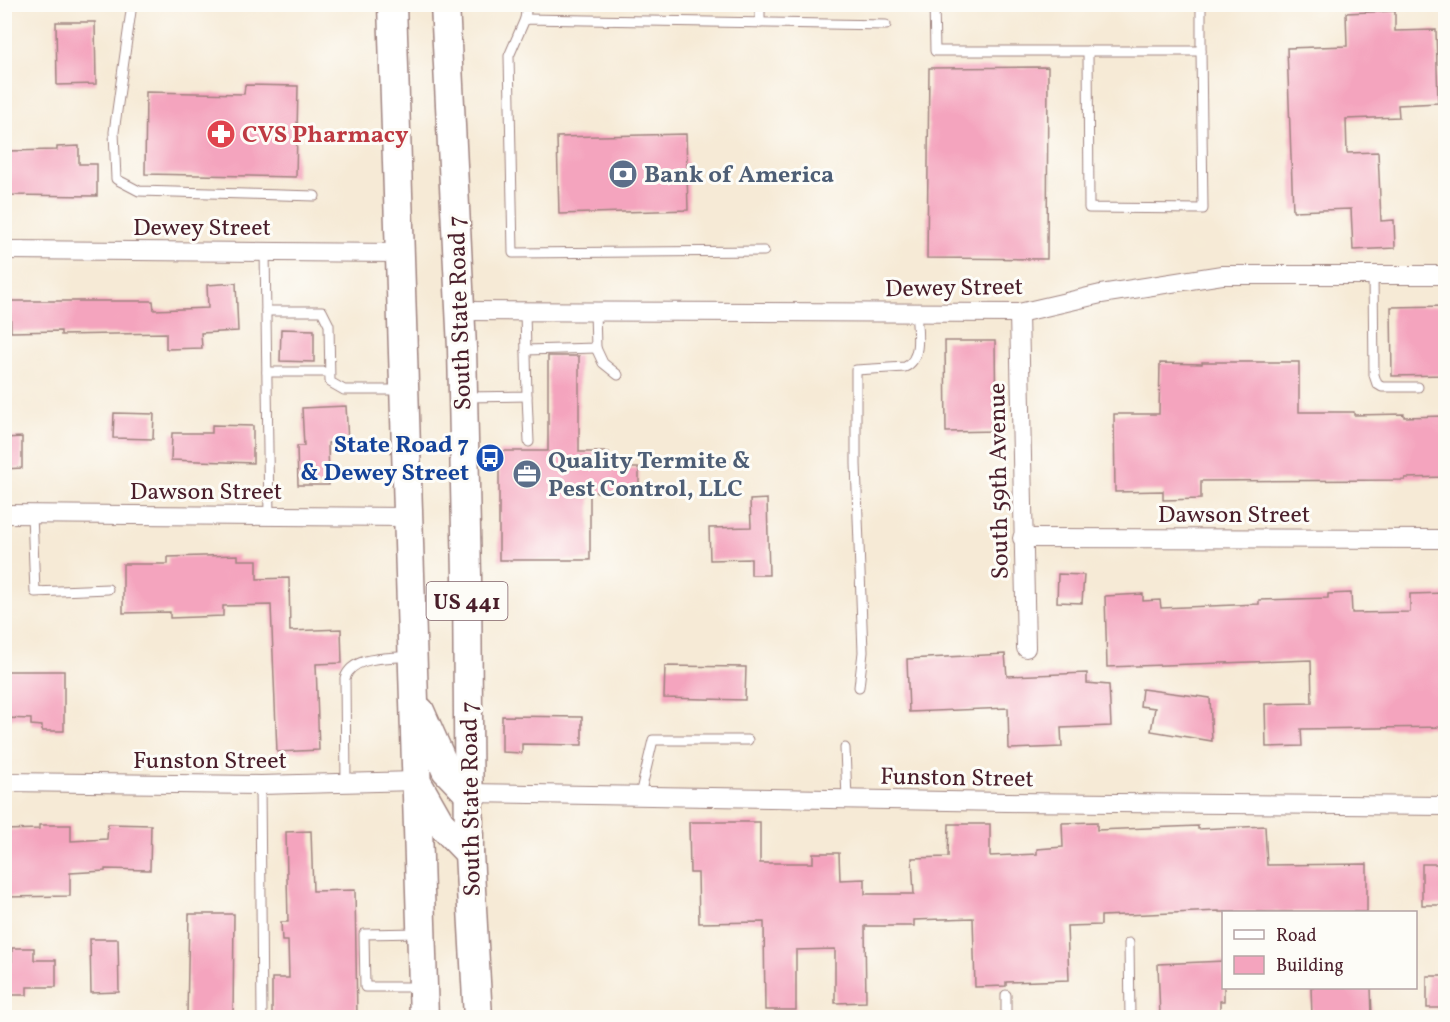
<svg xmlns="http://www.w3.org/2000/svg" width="1450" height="1022" font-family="Vollkorn,serif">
<rect width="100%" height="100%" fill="#fdfcf7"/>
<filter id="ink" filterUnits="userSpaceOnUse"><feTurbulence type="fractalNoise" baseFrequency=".0167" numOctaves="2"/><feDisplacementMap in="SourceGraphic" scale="12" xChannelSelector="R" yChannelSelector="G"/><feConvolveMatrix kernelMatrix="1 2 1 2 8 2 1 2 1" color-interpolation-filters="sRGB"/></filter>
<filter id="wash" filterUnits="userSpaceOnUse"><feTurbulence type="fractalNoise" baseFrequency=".008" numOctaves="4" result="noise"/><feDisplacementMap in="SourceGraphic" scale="24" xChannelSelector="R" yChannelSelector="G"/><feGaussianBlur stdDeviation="1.35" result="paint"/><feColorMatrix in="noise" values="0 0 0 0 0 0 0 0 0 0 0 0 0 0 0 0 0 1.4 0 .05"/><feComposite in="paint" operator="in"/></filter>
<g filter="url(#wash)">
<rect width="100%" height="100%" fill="#f6ead6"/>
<g id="blocks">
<g fill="#f4a4be">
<polygon points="1395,11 1395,31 1436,30 1438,103 1398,105 1399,117 1346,119 1347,153 1378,152 1381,221 1394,220 1395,248 1353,250 1351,209 1293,211 1287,48 1347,46 1346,13"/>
<polygon points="56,22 95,22 96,84 57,85"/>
<polygon points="1048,67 1047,259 927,258 929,68"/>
<polygon points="245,85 298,86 296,177 145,174 146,92 244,94"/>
<polygon points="686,134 688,210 559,214 557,137"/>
<polygon points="79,146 79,164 97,164 97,196 6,195 5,151 57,150 57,147"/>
<polygon points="236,283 238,331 201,333 202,348 166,349 166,333 61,335 61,331 11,332 10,301 153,301 154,310 208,308 207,285"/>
<polygon points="1446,306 1446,375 1392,376 1391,307"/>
<polygon points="281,329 314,330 314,362 280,361"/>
<polygon points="945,341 995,341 996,431 946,432"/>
<polygon points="548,356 579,356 579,452 609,452 609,468 639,468 639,492 590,492 590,560 499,560 499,451 548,451"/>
<polygon points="1202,362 1299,362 1299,412 1354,412 1354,415 1404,414 1404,417 1446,416 1446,477 1405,478 1405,480 1201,481 1201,499 1163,500 1163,491 1115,492 1114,414 1159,414 1160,363 1202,364"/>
<polygon points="346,406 348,442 328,443 329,485 298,485 297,446 304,446 302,408"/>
<polygon points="114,413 154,414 153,439 113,438"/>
<polygon points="212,425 253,426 253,463 171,460 172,433 212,433"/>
<polygon points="22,437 22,468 4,469 4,438"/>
<polygon points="767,499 769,575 751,575 751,559 710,560 709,528 751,527 750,500"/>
<polygon points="238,555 238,560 257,560 257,579 289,578 290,631 341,629 342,663 316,664 319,750 277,752 271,605 223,606 223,616 170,618 170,612 123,613 123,564 168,564 168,557"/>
<polygon points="1058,574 1084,575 1082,603 1057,602"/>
<polygon points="1351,593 1352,613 1410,612 1410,594 1446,593 1446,727 1301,729 1302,746 1266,747 1265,704 1312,703 1311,660 1107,667 1105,596 1143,594 1143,601 1160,600 1161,608 1259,604 1259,600 1328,598 1328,594"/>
<polygon points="1005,654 1007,676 1087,673 1087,683 1109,685 1111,726 1061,728 1062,747 1009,749 1008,708 909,712 907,659"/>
<polygon points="665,666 746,667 745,700 664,698"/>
<polygon points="4,671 64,671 64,731 42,731 42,726 31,725 31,719 4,718"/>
<polygon points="1142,689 1210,698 1212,741 1151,731 1155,708 1140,706"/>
<polygon points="502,716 582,717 582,745 522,744 522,753 502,752"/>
<polygon points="689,822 760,822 760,863 813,863 813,853 839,853 840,880 865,879 865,894 914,894 912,858 948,857 949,824 990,824 990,856 1037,854 1037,849 1063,847 1062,823 1097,822 1097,830 1198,826 1198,829 1265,826 1267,865 1367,864 1367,912 1219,912 1219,911 1101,916 1101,925 1067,926 1069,980 1006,982 1006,986 975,987 973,918 914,920 914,926 865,926 866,1002 835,1003 835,949 796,950 796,1010 765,1010 764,922 699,923 698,873 690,873"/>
<polygon points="108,824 151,825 150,870 105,869 105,871 70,873 70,896 4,897 4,830 39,829 39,825 71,825 71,841 107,839"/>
<polygon points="311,831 313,891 355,890 357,1017 272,1017 272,978 289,978 288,941 282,941 281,922 288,922 286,832"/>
<rect x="1422" y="864" width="24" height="41"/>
<polygon points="189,914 234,914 233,1017 187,1017"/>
<polygon points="90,939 118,939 119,992 91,993"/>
<polygon points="12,948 34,948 34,960 56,960 56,987 27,987 27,995 4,995 4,961 12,961"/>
<polygon points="1224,961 1224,1001 1220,1001 1220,1017 1160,1017 1158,964"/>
<rect x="1427" y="976" width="19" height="32"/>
<polygon points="1311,987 1371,987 1372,1017 1312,1017"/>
</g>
</g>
</g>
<g filter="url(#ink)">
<use href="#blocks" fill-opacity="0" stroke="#a08480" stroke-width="1.5"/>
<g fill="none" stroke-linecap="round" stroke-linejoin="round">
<g stroke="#a08480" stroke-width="11">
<g id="lane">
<polyline points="132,4 114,132 116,179 139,191 315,196"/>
<polyline points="760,4 760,23"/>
<polyline points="934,4 935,51 1201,51 1201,4"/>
<polyline points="525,19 527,4"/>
<polyline points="1088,51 1089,208 1203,209 1201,51"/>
<polyline points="265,251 269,516"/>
<polyline points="764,251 513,253 509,56 525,19 886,25"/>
<polyline points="1373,275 1374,375 1377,384 1382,387 1418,387"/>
<polyline points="266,311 322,311 329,325 330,382 344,390 401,390"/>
<polyline points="596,348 603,363 618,375"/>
<polyline points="526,350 596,348 595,311"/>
<polyline points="267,372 329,372"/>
<polyline points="527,396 529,442"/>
<polyline points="465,397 527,396 525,311"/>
<polyline points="32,514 35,592 108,589"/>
<path d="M 859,687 L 863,652 L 856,464 L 856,370 L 905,367 C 923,359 917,330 916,312"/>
<polyline points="845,748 847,799"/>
<path d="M 346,783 L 345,678 C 353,655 388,659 409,656"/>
<polyline points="260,785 262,1018"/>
<polyline points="640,795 653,740 748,740"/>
<polyline points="419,933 364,934 365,987 419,987"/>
<polyline points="1129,943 1130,1018"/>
<polyline points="1006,995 1006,1018"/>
</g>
</g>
<g stroke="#a08480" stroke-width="20">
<g id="street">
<polyline points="4,250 399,253"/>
<polyline points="460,311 1019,313 1101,294 1222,275 1446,275"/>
<polyline points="1019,313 1026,648"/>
<polyline points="4,514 408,517"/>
<polyline points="1022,538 1446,539"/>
<polyline points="4,782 260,785 416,781"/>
<polyline points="468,793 1007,802 1446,806"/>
</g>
</g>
<g stroke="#a08480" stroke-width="31">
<g id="primary">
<polyline points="392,4 424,1018"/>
<polyline points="445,4 462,348 467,576 469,853 478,1018"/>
<polyline points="420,711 446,770 468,793"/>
<polyline points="419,786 440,823 469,853"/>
</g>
</g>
<use href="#lane" stroke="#fff" stroke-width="9"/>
<use href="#street" stroke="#fff" stroke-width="18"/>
<use href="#primary" stroke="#fff" stroke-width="28"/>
</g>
</g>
<defs>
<g id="pharmacy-disc" transform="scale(1.5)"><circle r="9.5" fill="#e0444e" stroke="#fdfcf7"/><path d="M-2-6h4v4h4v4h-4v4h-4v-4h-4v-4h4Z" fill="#fff"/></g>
<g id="bank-disc" transform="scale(1.5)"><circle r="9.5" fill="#5c6f8a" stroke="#fdfcf7"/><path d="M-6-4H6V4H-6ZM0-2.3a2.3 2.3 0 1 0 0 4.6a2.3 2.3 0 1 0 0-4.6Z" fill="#fff"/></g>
<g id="bus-disc" transform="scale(1.5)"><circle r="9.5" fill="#1a4fb4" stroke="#fdfcf7"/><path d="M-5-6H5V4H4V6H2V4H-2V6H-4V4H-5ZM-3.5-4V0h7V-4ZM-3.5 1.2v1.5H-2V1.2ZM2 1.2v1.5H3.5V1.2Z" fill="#fff"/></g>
<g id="office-disc" transform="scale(1.5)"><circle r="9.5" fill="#5c6f8a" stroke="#fdfcf7"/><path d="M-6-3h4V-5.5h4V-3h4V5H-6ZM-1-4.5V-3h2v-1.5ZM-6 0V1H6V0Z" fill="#fff"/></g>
</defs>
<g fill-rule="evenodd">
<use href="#pharmacy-disc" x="221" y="134"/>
<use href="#bank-disc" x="623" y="174"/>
<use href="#bus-disc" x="490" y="458"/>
<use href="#office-disc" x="527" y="474"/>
</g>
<g text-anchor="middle" stroke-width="6" stroke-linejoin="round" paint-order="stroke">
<rect fill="#fdfcf7" stroke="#806168" stroke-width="1.5" x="426.5" y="582" width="81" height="38" rx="4.5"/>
<g font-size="22" font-weight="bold" fill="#4a1f2b">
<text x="467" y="609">US 441</text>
</g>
<g font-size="24" font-weight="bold" fill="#be3a42" stroke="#fdfcf7" text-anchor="start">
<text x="242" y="142">CVS Pharmacy</text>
</g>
<g font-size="24" font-weight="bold" fill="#4e5e75" stroke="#fdfcf7" text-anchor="start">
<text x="644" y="182">Bank of America</text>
<text x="548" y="468">Quality Termite &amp;<tspan x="548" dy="28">Pest Control, LLC</tspan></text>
</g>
<g font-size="24" fill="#4a1f2b" stroke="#fdfcf7">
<text x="202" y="235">Dewey Street</text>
<text transform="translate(954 287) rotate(-1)" y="8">Dewey Street</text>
<text transform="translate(459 313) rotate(-92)" y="8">South State Road 7</text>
<text transform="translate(998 481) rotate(-91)" y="8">South 59th Avenue</text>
<text x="206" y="499">Dawson Street</text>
<text x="1234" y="522">Dawson Street</text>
<text x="210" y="768">Funston Street</text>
<text transform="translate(957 777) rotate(1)" y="8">Funston Street</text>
<text transform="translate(470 799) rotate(-91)" y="8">South State Road 7</text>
</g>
<g font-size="24" font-weight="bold" fill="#164399" stroke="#fdfcf7" text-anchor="end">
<text x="469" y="452">State Road 7<tspan x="469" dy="28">&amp; Dewey Street</tspan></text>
</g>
</g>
<rect width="1450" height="1022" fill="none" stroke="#fdfcf7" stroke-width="24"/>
<rect x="1222" y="911" width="195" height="78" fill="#fdfcf7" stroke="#b5a4a5" stroke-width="1.5"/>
<rect x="1234" y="930" width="30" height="9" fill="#ffffff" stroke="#b5a4a5" stroke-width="1.5"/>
<text x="1276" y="941" font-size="18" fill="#4a1f2b">Road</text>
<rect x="1234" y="956" width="30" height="18" fill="#f4a4be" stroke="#b5a4a5" stroke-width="1.5"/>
<text x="1276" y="971" font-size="18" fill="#4a1f2b">Building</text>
</svg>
